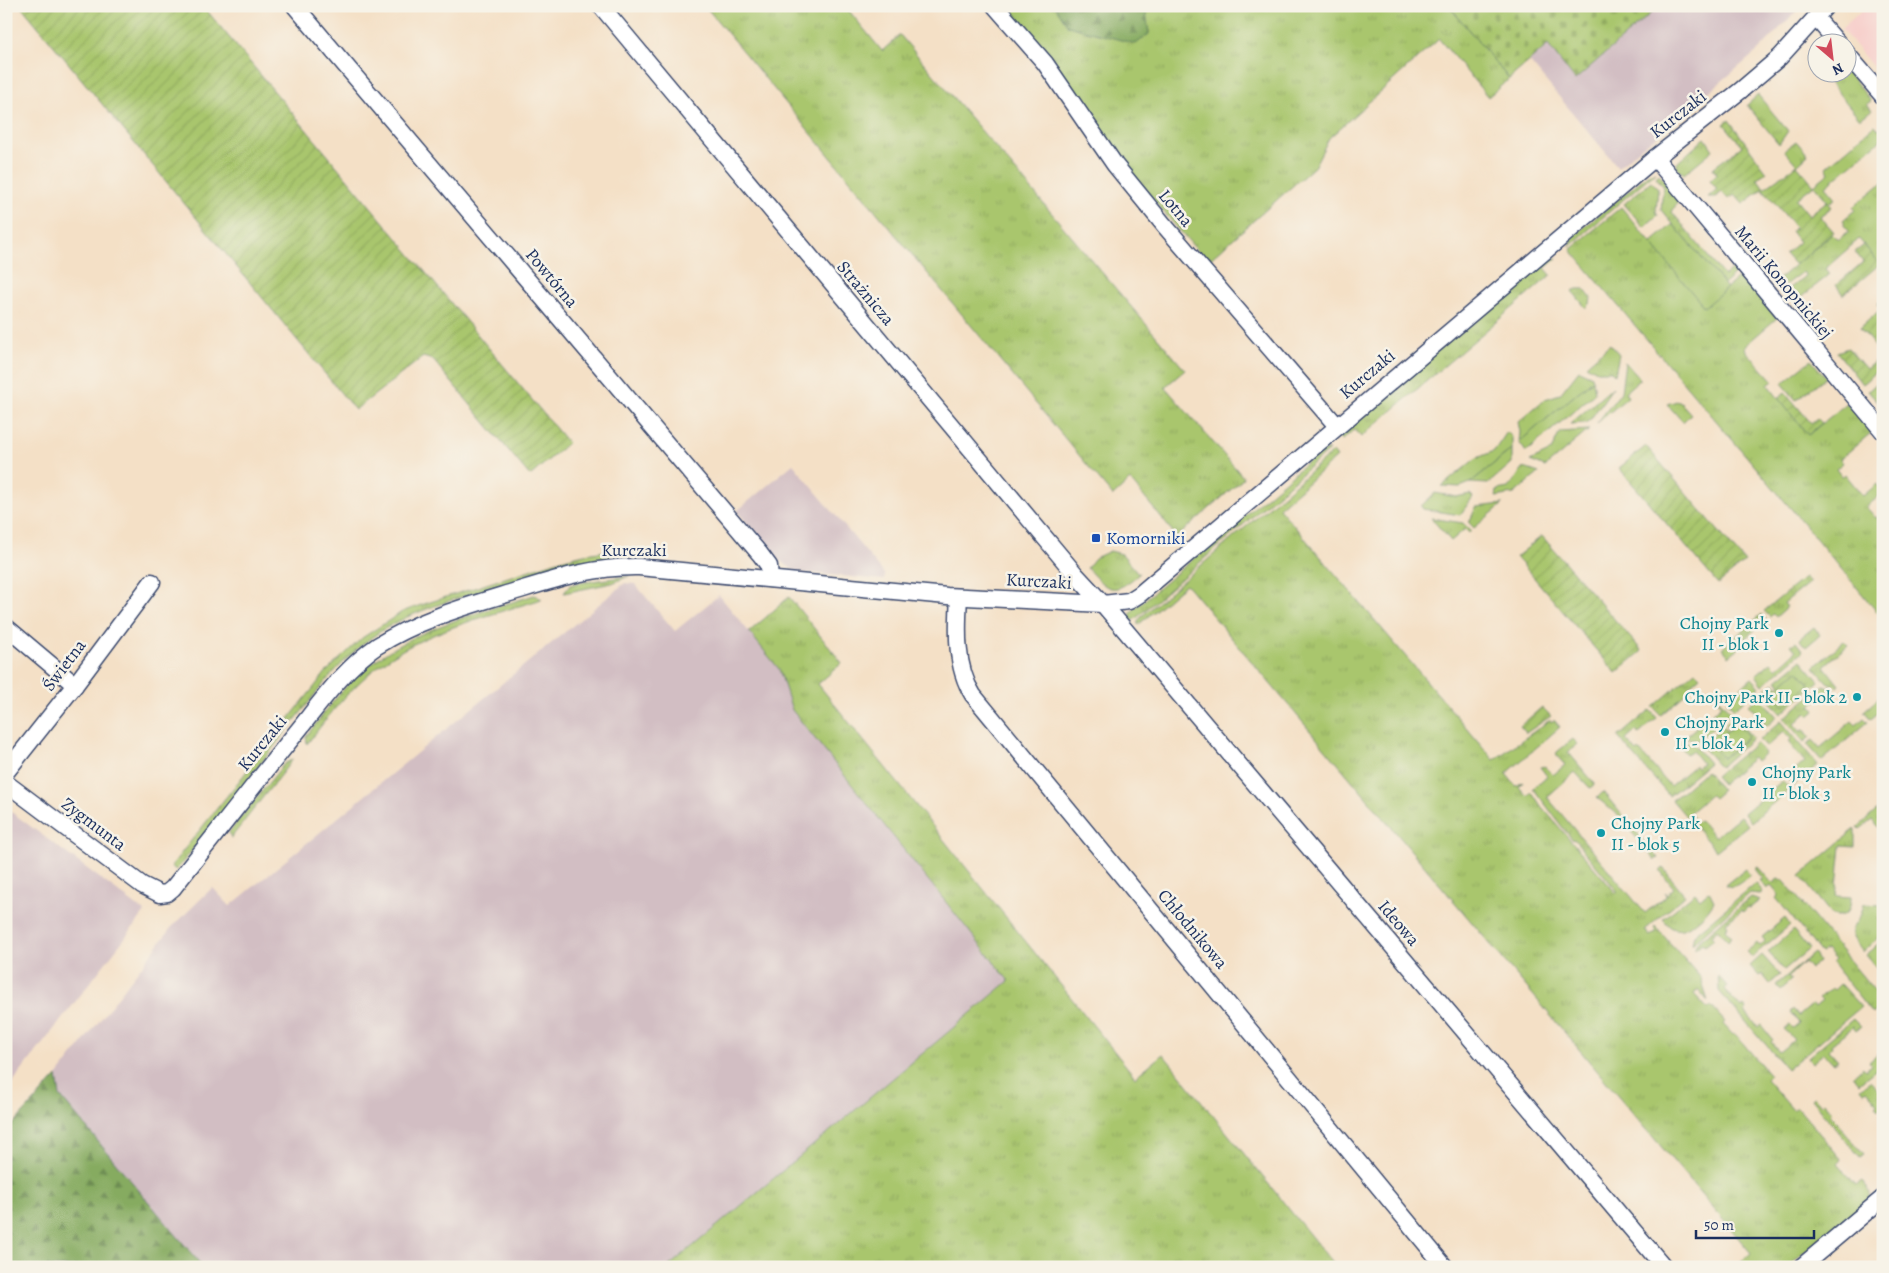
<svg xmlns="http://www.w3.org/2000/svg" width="1889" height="1273" font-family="Alegreya,serif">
<defs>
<pattern id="grass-tufts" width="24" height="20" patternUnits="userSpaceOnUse" patternTransform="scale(1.25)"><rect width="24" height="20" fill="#a9c66d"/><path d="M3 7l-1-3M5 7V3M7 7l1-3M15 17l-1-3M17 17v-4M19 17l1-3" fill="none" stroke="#91aa61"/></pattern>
<pattern id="forest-firs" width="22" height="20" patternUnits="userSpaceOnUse" patternTransform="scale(1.25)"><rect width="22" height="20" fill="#86ab60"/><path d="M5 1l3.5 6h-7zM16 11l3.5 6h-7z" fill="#6d8c52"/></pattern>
<pattern id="cemetery-stones" width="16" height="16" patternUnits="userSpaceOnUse" patternTransform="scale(1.25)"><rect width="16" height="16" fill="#a9c66d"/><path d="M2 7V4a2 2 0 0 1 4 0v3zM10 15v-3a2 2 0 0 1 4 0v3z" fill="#91aa61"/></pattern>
<pattern id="garden-furrows" width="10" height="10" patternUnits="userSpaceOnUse" patternTransform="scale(1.25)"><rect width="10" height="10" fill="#a9c66d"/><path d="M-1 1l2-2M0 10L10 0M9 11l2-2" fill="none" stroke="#91aa61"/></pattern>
</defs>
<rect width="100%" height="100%" fill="#f7f3e8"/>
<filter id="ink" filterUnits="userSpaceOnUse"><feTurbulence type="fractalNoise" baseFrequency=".02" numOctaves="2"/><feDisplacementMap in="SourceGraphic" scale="10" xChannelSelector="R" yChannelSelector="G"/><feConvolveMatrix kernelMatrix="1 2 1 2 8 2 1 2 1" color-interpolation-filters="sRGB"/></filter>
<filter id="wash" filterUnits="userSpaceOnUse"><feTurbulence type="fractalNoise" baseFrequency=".0096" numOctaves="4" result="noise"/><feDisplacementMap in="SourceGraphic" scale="20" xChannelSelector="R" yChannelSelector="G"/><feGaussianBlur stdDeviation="1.12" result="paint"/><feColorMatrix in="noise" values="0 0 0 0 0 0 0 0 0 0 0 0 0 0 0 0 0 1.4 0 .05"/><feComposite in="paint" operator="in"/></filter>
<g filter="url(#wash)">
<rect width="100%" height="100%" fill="#f4e0c6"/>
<polygon fill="#f7d0cc" points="1867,6 1883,6 1883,73 1880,75 1841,29"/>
<g fill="#d2bec3">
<polygon points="1659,6 1801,6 1759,50 1654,138 1644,145 1618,167 1529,61 1548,45 1575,80"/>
<polygon points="793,464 885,575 884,580 798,572 792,569 779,560 737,511"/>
<polygon points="625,583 635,584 675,631 719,595 779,669 792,710 1009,981 668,1267 203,1267 59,1096 57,1076 171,928 210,890 213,888 230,906"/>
<polygon points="6,808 145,912 6,1091"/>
</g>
<g fill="url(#grass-tufts)" stroke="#627a66">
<polygon points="705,6 845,6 882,51 900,35 1185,370 1165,387 1244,478 1177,537 1130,480 1113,496"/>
<polygon points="1003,6 1449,6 1509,79 1488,97 1439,39 1329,138 1314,167 1207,262 1119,160"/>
<polygon points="1847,71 1871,101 1867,104 1872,110 1860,119 1825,77 1831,73"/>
<polygon points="1758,95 1788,131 1779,144 1747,105"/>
<polygon points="1875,125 1878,129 1883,126 1883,138 1826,186 1836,198 1829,203 1814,185 1829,173 1826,167"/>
<polygon points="1705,138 1713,150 1684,174 1677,168 1677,163"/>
<polygon points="1796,141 1808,155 1797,165 1784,150"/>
<polygon points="1655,172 1570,246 1572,237 1650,173"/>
<polygon points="1659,174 1680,198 1672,212 1724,276 1734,268 1737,272 1724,284 1661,210 1663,186 1656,177"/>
<polygon points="1651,181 1658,188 1656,212 1658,215 1644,227 1624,204"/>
<polygon points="1883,182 1883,260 1879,263 1859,239 1825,269 1829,275 1795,302 1786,291 1806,276 1803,272 1783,287 1777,280 1832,234 1838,240 1849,231 1843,224 1845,223 1843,220 1855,210 1853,207"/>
<polygon points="1621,207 1704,306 1741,276 1777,318 1748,343 1745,347 1746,351 1773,381 1768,385 1808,435 1847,403 1872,432 1840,459 1843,463 1836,469 1842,477 1845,474 1863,496 1877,484 1883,493 1866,507 1876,518 1883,513 1883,619 1793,511 1574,254 1571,249"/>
<polygon points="1551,258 1557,258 1545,268 1551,275 1361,437 1354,430 1342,440 1337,435 1544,261"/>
<polygon points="1577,289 1584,289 1591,298 1590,304 1586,308 1572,291"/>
<polygon points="1610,344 1619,354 1615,375 1611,371 1597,371 1586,365"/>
<polygon points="1811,360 1826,377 1796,400 1782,383"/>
<polygon points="1625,362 1640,379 1625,392 1628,397 1597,423 1621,392"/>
<polygon points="1579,370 1592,376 1593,380 1519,442 1520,432 1518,422 1545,399 1560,394"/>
<polygon points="1877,383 1883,390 1883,408 1868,391"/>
<polygon points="1613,387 1590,420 1585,423 1570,424"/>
<polygon points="1677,401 1681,403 1691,414 1683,422 1667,404"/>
<polygon points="1589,430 1545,467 1530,461 1551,451 1560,432"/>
<polygon points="1507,432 1512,437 1512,449 1470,483 1460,487 1442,486 1475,459 1494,451"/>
<polygon points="1326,450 1329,450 1135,619 1130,621 1130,615 1134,609 1317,454"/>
<polygon points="1333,452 1337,457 1279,508 1494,760 1550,720 1551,722 1554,720 1560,727 1506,774 1516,786 1523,782 1519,787 1527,796 1532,792 1541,806 1616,893 1618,892 1574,839 1573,840 1563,828 1533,788 1547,776 1540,767 1545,766 1553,775 1565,765 1556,755 1557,752 1573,739 1578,744 1568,752 1595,784 1590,788 1575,772 1547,797 1645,913 1666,896 1665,892 1667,894 1674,888 1660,871 1663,868 1685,895 1645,930 1650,936 1657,931 1654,928 1655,926 1701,978 1708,1001 1698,989 1694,994 1708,1009 1711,1006 1725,1022 1723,1024 1733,1035 1735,1034 1770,1075 1766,1079 1793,1110 1797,1107 1842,1160 1838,1164 1856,1185 1862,1181 1871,1192 1870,1200 1787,1267 1734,1267 1751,1253 1186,584 1138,625 1138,621 1142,616"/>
<polygon points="1524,468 1539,473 1514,494 1496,497 1497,490 1508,488"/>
<polygon points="1435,493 1456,497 1470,494 1473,497 1460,515 1423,509 1421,506"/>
<polygon points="1503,504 1474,528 1469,523 1476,507"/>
<polygon points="1431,518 1463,523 1471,531 1469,533 1465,529 1451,541"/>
<path d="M 614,550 L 619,557 C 575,561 533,575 490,588 C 453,600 415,610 381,631 C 359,645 342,663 325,682 L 179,867 L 176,870 L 171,866 L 327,671 L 362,638 L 402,612 L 415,607 L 564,559 L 584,554 Z"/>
<path d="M 1110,551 L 1122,554 L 1139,574 C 1113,596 1109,592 1087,568 L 1095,558 Z"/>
<polygon points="629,576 612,583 564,593 570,585 578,583"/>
<polygon points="1805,577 1810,582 1784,603 1787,607 1776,617 1773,614 1770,617 1764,611"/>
<path d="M 534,595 L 542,599 C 480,619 411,633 362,680 C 341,699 324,722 307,744 L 306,736 C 324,714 340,690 361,672 C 409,629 474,615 534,595 Z"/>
<polygon points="789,597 842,663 818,684 1135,1077 1163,1054 1336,1267 668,1267 1009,981 792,710 779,669 749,632"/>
<polygon points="1762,614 1766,620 1742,641 1744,644 1729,656 1722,648"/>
<polygon points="1814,627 1820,635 1806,647 1799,639"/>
<polygon points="1844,641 1848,645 1824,666 1839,685 1837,687 1827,682 1814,667"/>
<polygon points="1796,642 1803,651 1763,685 1756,675 1771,662 1777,668 1796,651 1791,645"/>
<polygon points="1801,660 1819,681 1781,714 1762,692 1774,682 1779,687 1772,692 1784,706 1810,684 1798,670 1781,685 1777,680"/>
<polygon points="1695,671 1700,676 1689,686 1691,689 1661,715 1653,707"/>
<polygon points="1752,678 1760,687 1734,709 1726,700"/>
<polygon points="1824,685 1833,689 1836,694 1832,697 1827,691 1811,705 1815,711 1809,716 1806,713 1794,724 1801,732 1804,729 1810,737 1804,742 1784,718"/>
<polygon points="1759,696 1777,717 1767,726 1749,705"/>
<polygon points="1881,696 1883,709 1871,719 1864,711"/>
<polygon points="1719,699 1731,712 1697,741 1685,737 1722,705 1718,700"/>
<polygon points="1650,710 1657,718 1639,734 1636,731 1626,740 1637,752 1639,750 1670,786 1695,765 1697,767 1702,763 1692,751 1686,754 1677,743 1680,740 1693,744 1709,763 1669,796 1618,737"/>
<polygon points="1734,717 1753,738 1720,767 1700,745 1723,726 1727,731 1712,744 1723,758 1748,737 1737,723 1730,729 1725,724"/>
<polygon points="1864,718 1868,722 1822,761 1807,744 1813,740 1820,748 1852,721 1856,725"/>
<polygon points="1781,721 1818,765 1793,786 1786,778 1805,762 1788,742 1791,739 1784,731 1766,747 1759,740"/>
<polygon points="1756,743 1765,753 1756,761 1753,758 1722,784 1715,776"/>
<polygon points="293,759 231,838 229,832 284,764"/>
<polygon points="1706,771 1722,790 1713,798 1710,795 1689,813 1697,822 1700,820 1715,837 1740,816 1748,825 1716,851 1672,800"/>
<polygon points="1782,781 1790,789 1751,822 1744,813"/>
<polygon points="1603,792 1658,858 1655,860 1615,812 1597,798"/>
<polygon points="1883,805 1883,833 1872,820 1860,829 1858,827"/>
<path d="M 1855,829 L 1855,847 L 1841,846 L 1836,896 L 1851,897 C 1851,910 1846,919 1832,915 L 1800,876 Z"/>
<polygon points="1758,867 1771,882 1773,883 1778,879 1784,881 1883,1001 1883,1016 1877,1010 1872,1014 1832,963 1835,960 1826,950 1821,953 1776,898 1779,895 1771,886 1767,889 1760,880 1763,879 1755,869"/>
<path d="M 1745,869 L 1750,875 C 1742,881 1735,890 1725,885 Z"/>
<polygon points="1756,883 1763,892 1760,894 1750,893 1692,944 1694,935"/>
<path d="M 1709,891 L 1714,901 C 1709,912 1688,933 1675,929 C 1670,928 1667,923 1663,919 L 1695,893 L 1700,899 Z"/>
<polygon points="1751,897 1760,900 1750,908 1748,907 1743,912 1742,910 1726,923 1728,926 1725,929 1732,937 1728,941 1718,930 1711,936 1714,939 1705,946 1702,943 1695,949 1696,944"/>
<path d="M 1864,904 L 1883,905 C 1883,932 1885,934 1863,952 C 1840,924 1859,931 1864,904 Z"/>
<polygon points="1785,918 1790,925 1752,957 1746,952 1757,943 1760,946 1765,941 1762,937"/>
<polygon points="1883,941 1883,975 1866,955"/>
<polygon points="1814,953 1818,962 1810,969 1804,962 1788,977 1791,980 1780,990 1776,985"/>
<polygon points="1762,955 1780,975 1770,984 1762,974 1759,976 1750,966"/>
<polygon points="1718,976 1728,987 1725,990 1741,1008 1744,1006 1747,1010 1745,1012 1758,1027 1761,1025 1773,1040 1771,1042 1779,1052 1794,1040 1784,1029 1790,1025 1793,1028 1799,1023 1790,1012 1793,1009 1799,1016 1813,1004 1815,1007 1822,1001 1819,998 1832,988 1834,990 1840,984 1861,1007 1787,1069 1719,991"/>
<polygon points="1853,1019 1861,1027 1856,1031 1853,1027 1831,1045 1832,1047 1829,1050 1838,1060 1833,1063 1824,1053 1812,1063 1808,1057"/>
<polygon points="1882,1051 1883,1064 1859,1083 1853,1076 1863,1067 1865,1070 1872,1065 1869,1062"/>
<polygon points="1870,1081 1883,1094 1883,1106 1879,1110 1876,1106 1878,1104 1866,1090 1863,1092 1860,1088"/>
<polygon points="1814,1097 1821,1105 1824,1102 1832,1111 1830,1114 1864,1154 1860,1157 1811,1099"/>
</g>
<g fill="url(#forest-firs)" stroke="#506d5f">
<polygon points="1055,6 1141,6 1146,12 1149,34 1136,44 1068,26"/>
<polygon points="57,1076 60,1096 203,1267 6,1267 6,1132"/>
</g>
<polygon fill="url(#cemetery-stones)" stroke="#627a66" points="1449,6 1659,6 1575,80 1548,45 1509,79"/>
<g fill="#a9c66d" stroke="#627a66">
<polygon points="1673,224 1727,288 1704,307 1651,243"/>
<polygon points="1593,380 1595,393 1526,452 1519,442"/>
<polygon points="1512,449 1512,463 1488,484 1470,483"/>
<polygon points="1798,670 1810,684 1784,706 1772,692"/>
<polygon points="1737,723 1748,736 1723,758 1711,744"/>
<polygon points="1793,930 1809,949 1784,970 1768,952"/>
</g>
<g fill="url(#garden-furrows)" stroke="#627a66">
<polygon points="21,6 203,6 568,443 530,476 433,360 423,357 355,410"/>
<polygon points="1729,120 1767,172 1757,178 1764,188 1797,165 1814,185 1796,199 1809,215 1827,201 1832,207 1820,216 1834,232 1795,265 1785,254 1799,242 1791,231 1795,227 1763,189 1743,204 1735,195 1728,199 1722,192 1716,197 1708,197 1717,189 1710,180 1717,174 1713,168 1742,146 1724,124"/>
<polygon points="1864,245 1880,264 1843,295 1836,285 1863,262 1855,252"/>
<polygon points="1883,298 1883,367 1862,384 1837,352 1848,348 1866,369 1882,355 1860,328 1881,309 1877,304"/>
<polygon points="1785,392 1811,423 1817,418 1822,423 1808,435 1778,398"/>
<polygon points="1646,446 1745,562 1718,584 1619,468"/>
<polygon points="1542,536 1642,651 1616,673 1516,557"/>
<polygon points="1542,707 1551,716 1526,733 1520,726"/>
</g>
</g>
<g filter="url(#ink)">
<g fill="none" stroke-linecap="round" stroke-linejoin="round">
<g stroke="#3c4a6e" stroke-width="19">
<g id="street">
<polyline points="295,6 760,554 769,566 770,579"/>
<polyline points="601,6 1076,575 1103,604 1664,1267"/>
<polyline points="995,6 1045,63 1115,165 1164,225 1337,426"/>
<polyline points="1816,18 1837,42"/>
<polyline points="1846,53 1883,96"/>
<polyline points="1655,158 1883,431"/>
<path d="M 959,597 C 957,629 955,667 973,695 L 1445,1267"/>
<polyline points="6,627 75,685"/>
<polyline points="6,772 75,685 152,582"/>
<path d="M 6,783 L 142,885 L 160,894 L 167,893 L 173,888 C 215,835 257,781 300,728 C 323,699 346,667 377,646 C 418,620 464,607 510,593 C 553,580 593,566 639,567 L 947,596 L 1103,604 L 1129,601 L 1140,594 L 1655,158 L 1740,91 L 1780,57 L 1826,6"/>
<polyline points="1801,1267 1883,1198"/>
</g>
</g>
<use href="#street" stroke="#fff" stroke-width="16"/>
</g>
</g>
<rect fill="#1a4fb4" stroke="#f7f3e8" stroke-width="2" x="1091" y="533" width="10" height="10" rx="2.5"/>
<g fill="#0f9aa8" stroke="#f7f3e8" stroke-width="2">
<circle cx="1779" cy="633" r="5"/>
<circle cx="1857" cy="697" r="5"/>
<circle cx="1665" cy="732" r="5"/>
<circle cx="1752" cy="782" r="5"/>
<circle cx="1601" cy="833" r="5"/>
</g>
<g text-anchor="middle" stroke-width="5" stroke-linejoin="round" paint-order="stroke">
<g font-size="18" fill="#1b2f5e" stroke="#f7f3e8">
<text transform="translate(1678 114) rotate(-38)" y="6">Kurczaki</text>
<text transform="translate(1176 208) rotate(50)" y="6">Lotna</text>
<text transform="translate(552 278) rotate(50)" y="6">Powtórna</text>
<text transform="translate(1784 282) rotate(50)" y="6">Marii Konopnickiej</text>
<text transform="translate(866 293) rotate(50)" y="6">Strażnicza</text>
<text transform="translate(1367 374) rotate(-40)" y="6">Kurczaki</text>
<text x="634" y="556">Kurczaki</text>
<text transform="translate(1039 581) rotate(3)" y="6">Kurczaki</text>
<text transform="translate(64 665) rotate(-53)" y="6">Świetna</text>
<text transform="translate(262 743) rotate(-51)" y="6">Kurczaki</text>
<text transform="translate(94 824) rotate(37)" y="6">Zygmunta</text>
<text transform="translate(1399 923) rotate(50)" y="6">Ideowa</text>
<text transform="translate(1193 929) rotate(50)" y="6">Chłodnikowa</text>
</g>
<g font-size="18" fill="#164399" stroke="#f7f3e8" text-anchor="start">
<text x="1106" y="544">Komorniki</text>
</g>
<g font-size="18" fill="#0d838f" stroke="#f7f3e8" text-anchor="start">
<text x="1769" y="629" text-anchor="end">Chojny Park<tspan x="1769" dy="21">II - blok 1</tspan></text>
<text x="1847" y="703" text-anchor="end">Chojny Park II - blok 2</text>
<text x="1675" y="728">Chojny Park<tspan x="1675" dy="21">II - blok 4</tspan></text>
<text x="1762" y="778">Chojny Park<tspan x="1762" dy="21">II - blok 3</tspan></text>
<text x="1611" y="829">Chojny Park<tspan x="1611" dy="21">II - blok 5</tspan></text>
</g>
</g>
<rect width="1889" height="1273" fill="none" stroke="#f7f3e8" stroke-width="25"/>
<g transform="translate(1832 58) rotate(152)"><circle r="24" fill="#f7f3e8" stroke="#9fa5b1"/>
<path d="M0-4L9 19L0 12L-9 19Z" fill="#d1495b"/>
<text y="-8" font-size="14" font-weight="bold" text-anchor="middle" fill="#1b2f5e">N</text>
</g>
<path d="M1696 1230v8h118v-8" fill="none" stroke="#1b2f5e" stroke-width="2.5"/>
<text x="1704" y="1230" font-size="15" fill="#1b2f5e" stroke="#f7f3e8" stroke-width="4" paint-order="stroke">50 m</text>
</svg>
